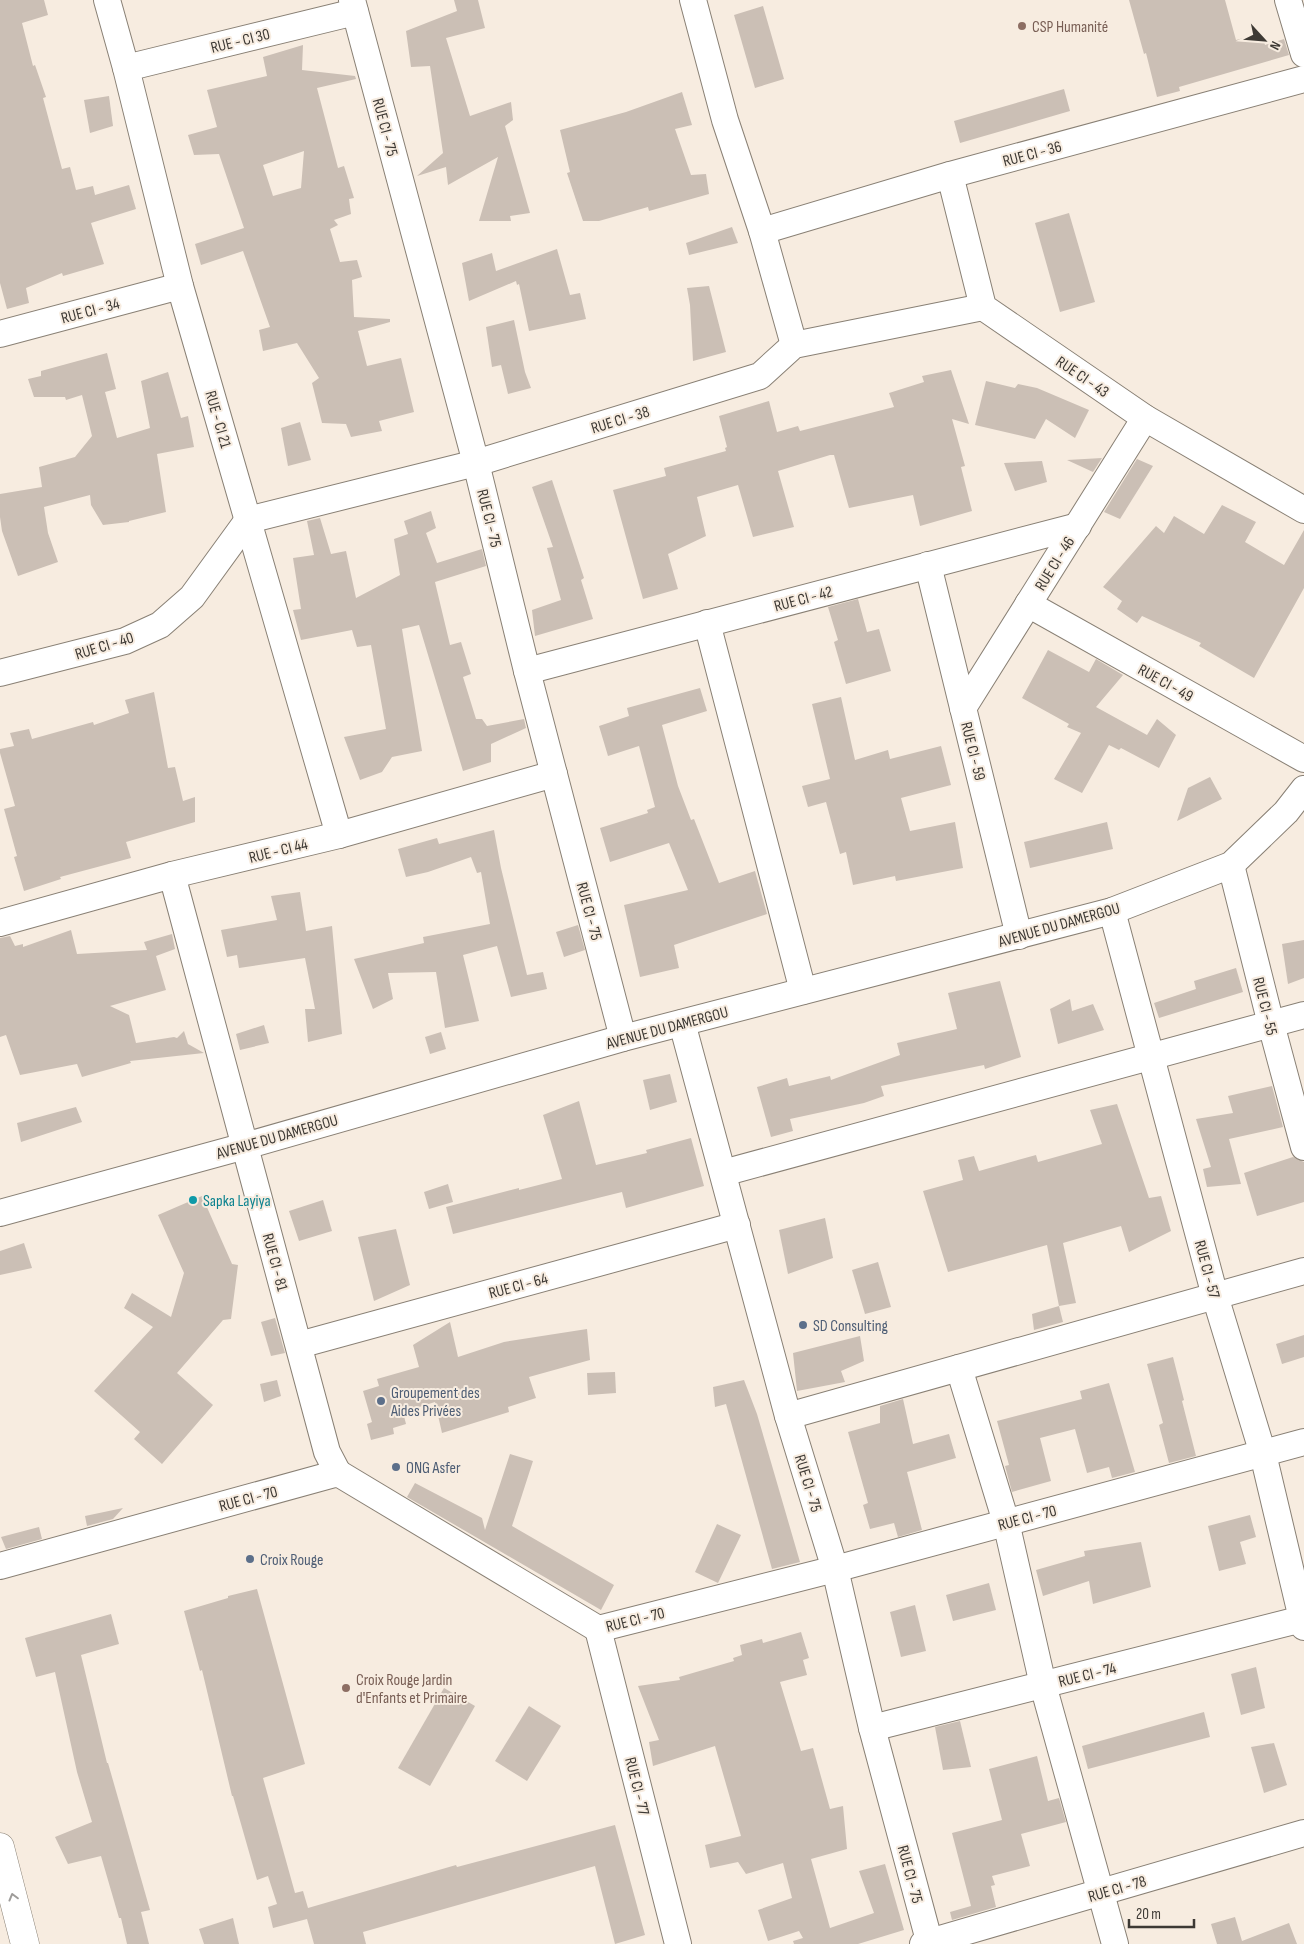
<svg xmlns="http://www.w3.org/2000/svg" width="1304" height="1944" font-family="'Sofia Sans Condensed',sans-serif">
<rect width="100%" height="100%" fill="#f7ece0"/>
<g fill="#cbbfb5" fill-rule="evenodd">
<polygon points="0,0 44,0 48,15 22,23 33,66 35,65 46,97 43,98 62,169 70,167 76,190 93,186 95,195 129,185 136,209 91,223 104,264 63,276 62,273 26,288 29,303 7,309 0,283"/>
<polygon points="454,0 478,0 485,28 446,38 470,116 511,102 513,120 505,126 530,213 510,216 511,221 479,221 498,157 448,185 446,167 417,176 443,153 430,66 411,67 406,31 457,11"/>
<polygon points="1129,0 1225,0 1236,40 1262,33 1265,45 1284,39 1289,55 1179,87 1180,91 1157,97 1146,53 1144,54"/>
<polygon points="763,6 784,79 755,88 734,15"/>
<path d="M 303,45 L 302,70 L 355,76 L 356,79 L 317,88 L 338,168 L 344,166 L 354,198 L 349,199 L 351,214 L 334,220 L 338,225 L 330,229 L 340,262 L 357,260 L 362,277 L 352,280 L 354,317 L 390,319 L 390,322 L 358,331 L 367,366 L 401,358 L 414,412 L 379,421 L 382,431 L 351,437 L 346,424 L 322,423 L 312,383 L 319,378 L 297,343 L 263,351 L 259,330 L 270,327 L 243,251 L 201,265 L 195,244 L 244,228 L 219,154 L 194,155 L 188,135 L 217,127 L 207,90 L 267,76 L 263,57 ZM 304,151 L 301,188 L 273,196 L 263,165 Z"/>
<polygon points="1064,89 1070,111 960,143 954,121"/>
<polygon points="682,92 692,125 675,129 691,175 706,174 709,194 649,211 648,207 599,221 583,221 567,173 570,172 560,130 626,112"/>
<polygon points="109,96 113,126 90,133 84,100"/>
<polygon points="1069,213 1095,302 1060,312 1035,223"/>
<polygon points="732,227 738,243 689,255 686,243"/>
<polygon points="557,249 570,295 580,293 586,319 529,331 519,284 517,285 516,281 469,301 462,263 492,253 496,271"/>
<polygon points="709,286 726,352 693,361 690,305 687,288"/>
<polygon points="514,320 525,372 531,388 508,394 501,365 492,367 486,327"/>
<polygon points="107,353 116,389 105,392 117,438 150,428 141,381 168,372 181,418 188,416 194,447 157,454 166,512 129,521 129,522 103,525 91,505 90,495 44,507 48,533 58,562 18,576 2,531 0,517 0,494 42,487 39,467 75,457 92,436 82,395 66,400 65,397 34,397 28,379 41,376 41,371"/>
<polygon points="951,370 969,424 952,419 965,466 961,467 972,511 920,526 913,495 849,508 834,455 830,455 778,471 794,527 753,537 738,485 697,497 706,536 668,554 678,589 643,599 613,490 666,476 664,468 726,451 725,448 727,447 719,416 769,401 777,432 798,426 800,431 894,407 889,393 924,382 922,376"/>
<polygon points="986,381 1015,388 1018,384 1037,388 1089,410 1075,438 1046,419 1035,439 975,425"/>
<polygon points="300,422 311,460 288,466 281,428"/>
<polygon points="1102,458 1093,472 1067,460"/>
<polygon points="1137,459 1153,466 1120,519 1104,512"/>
<polygon points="1042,461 1047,482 1015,491 1004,463"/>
<polygon points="552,480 584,578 581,580 593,619 535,636 532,610 561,600 547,548 553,547 532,487"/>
<polygon points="1222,505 1256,522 1245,542 1284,565 1304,530 1304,588 1254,678 1199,646 1201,643 1142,616 1137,623 1117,609 1122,601 1103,587 1156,526 1164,533 1174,516 1204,534"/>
<polygon points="431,511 436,528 426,533 437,563 482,549 486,566 435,582 450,645 461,642 471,674 463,677 476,719 482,719 487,726 524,719 526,728 491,744 491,762 463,771 419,625 402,629 422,751 392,757 382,772 360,780 344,737 386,729 371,645 357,647 352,630 301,640 293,610 301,609 293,558 314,555 307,521 320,518 331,554 346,551 356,598 400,575 394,539 408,534 404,521"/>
<polygon points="858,599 867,632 879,629 891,671 846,684 834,642 838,640 828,607"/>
<polygon points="1048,650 1089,672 1096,659 1123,675 1096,707 1147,735 1157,719 1176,735 1159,768 1121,748 1119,750 1109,745 1082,793 1054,779 1081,733 1067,727 1069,724 1022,698"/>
<polygon points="700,688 707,711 662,725 678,786 691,820 694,819 719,883 755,871 767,914 674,945 679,968 640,977 624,905 688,890 669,843 610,862 600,828 648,813 647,810 655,807 639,746 608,756 599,726 629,716 627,708"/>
<polygon points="154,692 168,768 175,767 183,801 195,797 195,822 126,842 131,858 60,877 61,879 24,891 14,857 17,856 4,809 15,806 0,753 0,749 14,746 10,733 29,729 32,739 93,722 94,725 129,713 125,700"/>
<polygon points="841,697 855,760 888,750 890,759 941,746 951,785 901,798 910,831 955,822 963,868 896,881 895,876 853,885 846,852 840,854 826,802 808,807 802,786 830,779 812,704"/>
<polygon points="1210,777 1222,799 1177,821 1188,788"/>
<polygon points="1107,822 1113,849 1030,868 1024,842"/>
<polygon points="494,830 501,868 527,975 543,972 547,989 511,997 497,946 463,955 479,1021 445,1028 436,972 388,973 393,999 373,1009 354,959 424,943 423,937 490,924 481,872 477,873 471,857 428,872 406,877 398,849 437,838 439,844"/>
<polygon points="300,892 306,931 332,926 342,1034 308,1042 305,1009 315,1009 305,958 239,968 237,955 227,957 221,930 277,920 271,896"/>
<polygon points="578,925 585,950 564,957 556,932"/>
<polygon points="71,930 77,954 147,950 144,942 172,934 175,949 156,956 166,990 110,1006 129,1015 136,1043 174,1037 177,1038 184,1031 188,1044 204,1053 130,1061 131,1063 82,1077 77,1064 20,1075 6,1035 0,1037 0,938 10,936 15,946 23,944 23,947"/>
<polygon points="1304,940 1304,978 1288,984 1282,944"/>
<polygon points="1236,968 1243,992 1159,1018 1154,1003 1196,989 1194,981"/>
<polygon points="1000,981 1021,1057 985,1069 984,1065 881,1086 884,1096 864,1103 790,1119 793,1131 771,1137 757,1087 787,1078 789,1086 830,1076 831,1080 900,1055 897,1043 957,1029 948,993"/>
<polygon points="1070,999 1072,1011 1093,1004 1104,1030 1058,1044 1050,1009"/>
<polygon points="264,1025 269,1043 240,1050 236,1034"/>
<polygon points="441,1032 446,1049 430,1054 425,1037"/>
<polygon points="670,1074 677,1102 650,1110 643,1080"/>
<polygon points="1272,1086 1283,1127 1229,1139 1241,1184 1207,1187 1203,1169 1211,1167 1196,1119 1233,1113 1228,1096"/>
<polygon points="579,1101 596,1165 647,1153 646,1150 691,1138 704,1186 626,1208 622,1192 453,1234 446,1207 519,1188 519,1190 562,1179 543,1115"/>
<polygon points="1117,1104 1149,1198 1161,1196 1171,1231 1129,1252 1121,1226 1063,1243 1076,1303 1059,1306 1063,1322 1034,1330 1032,1314 1059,1306 1047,1245 948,1272 923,1191 963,1180 958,1160 974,1156 979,1171 1036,1155 1038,1162 1102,1144 1090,1110"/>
<polygon points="76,1107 82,1122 21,1142 17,1123"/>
<polygon points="1293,1157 1304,1162 1304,1202 1257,1216 1244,1173"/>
<polygon points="448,1184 453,1202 429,1209 424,1192"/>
<polygon points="202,1196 232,1264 238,1265 231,1319 223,1320 177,1373 213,1405 162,1464 134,1439 140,1432 94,1391 153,1327 124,1308 132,1293 171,1317 184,1273 158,1215"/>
<polygon points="323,1200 332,1231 299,1241 289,1211"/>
<polygon points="825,1218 833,1258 788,1274 779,1230"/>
<polygon points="396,1229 410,1285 374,1301 358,1237"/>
<polygon points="24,1243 32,1268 0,1275 0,1251"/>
<polygon points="878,1262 891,1307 865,1314 852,1270"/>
<polygon points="275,1318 285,1353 271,1356 261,1322"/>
<polygon points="450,1322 458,1357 504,1342 587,1329 590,1360 529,1377 536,1398 508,1407 509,1412 442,1433 435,1402 403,1412 406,1424 393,1428 394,1434 371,1440 367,1424 372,1422 363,1391 379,1386 377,1379 419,1367 413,1345"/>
<polygon points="1304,1335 1304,1357 1282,1364 1276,1344"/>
<polygon points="860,1336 864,1361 841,1371 845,1382 797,1391 793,1353"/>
<polygon points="1173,1357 1184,1400 1182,1401 1196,1456 1169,1463 1159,1425 1163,1423 1147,1364"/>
<polygon points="615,1372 616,1393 588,1395 587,1373"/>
<polygon points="277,1380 281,1396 264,1402 260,1384"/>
<polygon points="744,1380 757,1414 800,1562 772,1569 726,1404 715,1407 713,1387"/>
<polygon points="1109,1383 1135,1472 1112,1478 1109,1467 1087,1473 1075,1429 1040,1438 1051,1481 1012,1492 1005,1466 1009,1465 997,1421 1082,1399 1080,1391"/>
<polygon points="903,1399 913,1444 949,1434 956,1458 907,1472 922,1530 898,1537 894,1523 870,1529 863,1505 868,1503 848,1432 880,1423 880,1406"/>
<polygon points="510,1454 533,1461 512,1526 614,1585 601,1610 407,1497 415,1483 482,1518 485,1530"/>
<polygon points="123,1508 113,1519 87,1526 85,1516"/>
<polygon points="1250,1515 1256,1537 1240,1542 1246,1564 1219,1571 1208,1526"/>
<polygon points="717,1524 741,1535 718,1583 695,1572"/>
<polygon points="39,1527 42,1539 6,1549 1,1537"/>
<polygon points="1141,1542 1151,1587 1093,1604 1089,1581 1043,1596 1036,1570 1085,1556 1084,1551"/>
<polygon points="989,1583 996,1610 953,1621 946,1595"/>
<polygon points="257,1589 305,1764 263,1778 295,1893 303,1891 308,1908 456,1865 457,1867 615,1825 645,1935 615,1944 595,1866 363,1932 366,1944 314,1944 307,1919 273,1928 268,1907 277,1904 268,1876 257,1880 233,1796 232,1796 202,1670 200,1671 184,1611 228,1598 228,1596"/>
<polygon points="915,1605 926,1651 901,1657 890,1612"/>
<polygon points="111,1614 119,1644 81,1655 107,1763 108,1763 150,1910 141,1912 149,1944 127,1944 121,1918 119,1918 101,1856 68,1864 55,1837 92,1822 77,1772 55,1672 36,1677 25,1638"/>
<polygon points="801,1632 809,1658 803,1660 807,1675 780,1682 801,1751 813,1748 830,1809 843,1806 847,1849 811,1859 830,1928 874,1913 859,1871 885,1864 904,1930 858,1944 794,1944 793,1941 803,1938 799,1931 768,1941 758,1910 792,1898 783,1863 746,1874 738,1862 710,1868 705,1845 741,1836 715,1746 653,1766 649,1742 659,1740 638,1686 680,1680 679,1677 734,1661 733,1658 742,1655 740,1645 762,1639 763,1643"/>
<polygon points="1256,1667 1265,1708 1241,1715 1231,1674"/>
<polygon points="444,1688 475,1706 430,1786 398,1768"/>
<polygon points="529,1706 561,1726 527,1781 495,1761"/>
<polygon points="1204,1712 1210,1737 1088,1769 1082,1746"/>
<polygon points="960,1721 971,1767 943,1770 935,1727"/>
<polygon points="1274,1743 1287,1785 1264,1793 1251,1747"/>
<polygon points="1037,1756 1048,1801 1059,1798 1066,1822 1021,1834 1030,1866 992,1876 995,1885 991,1886 996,1907 952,1920 950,1912 971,1906 952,1833 1002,1820 989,1769"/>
<polygon points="1235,1917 1242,1941 1289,1923 1297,1944 1217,1944 1211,1924"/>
<polygon points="233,1918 239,1944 204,1944 199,1929"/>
</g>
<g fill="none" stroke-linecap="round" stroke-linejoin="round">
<g stroke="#898075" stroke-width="28">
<g id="minor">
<polyline points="107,0 126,68 180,286 339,835"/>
<polyline points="352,0 476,463 527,671 623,1038"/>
<polyline points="693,0 725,120 762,231 794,345"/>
<polyline points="1288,0 1304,54"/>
<polyline points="126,68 355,12"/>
<polyline points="950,175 983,307 1145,418 1304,510"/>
<polyline points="762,231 950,175 1304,79"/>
<polyline points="0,334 180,286"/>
<polyline points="928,565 1019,936"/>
<polyline points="1028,604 1304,759"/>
<polyline points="707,623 803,991"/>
<polyline points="527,671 1078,526"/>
<polyline points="0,673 125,641 160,625 192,597 248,520 476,463 760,376 794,345 983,307"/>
<polyline points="963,708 1145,418"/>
<polyline points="1231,865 1271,1024 1304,1147"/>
<polyline points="172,875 327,1452 338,1473"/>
<polyline points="1112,911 1215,1296 1263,1454 1304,1627"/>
<polyline points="0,923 172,875 339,835 554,774"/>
<polyline points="682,1023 788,1416 835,1569 872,1728 930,1944"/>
<polyline points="723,1173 1304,1015"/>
<polyline points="0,1213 245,1146 623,1038 1112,911 1231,865 1286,812 1304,789"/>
<polyline points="299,1345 737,1225"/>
<polyline points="959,1368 1006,1522 1043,1685 1115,1944"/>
<polyline points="788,1416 1304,1271"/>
<polyline points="0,1566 338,1473 598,1629 835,1569 1304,1442"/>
<polyline points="598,1629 678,1944"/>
<polyline points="872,1728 1302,1619"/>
<polyline points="923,1944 1304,1833"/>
</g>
</g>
<g stroke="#898075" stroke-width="29">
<polyline id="primary" points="0,1847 25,1944"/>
</g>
<use href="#minor" stroke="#fff" stroke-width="26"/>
<use href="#primary" stroke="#fff" stroke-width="28"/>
</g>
<defs><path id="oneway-chevron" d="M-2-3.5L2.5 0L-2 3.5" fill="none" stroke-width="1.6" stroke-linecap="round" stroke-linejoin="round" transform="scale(1.25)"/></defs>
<use stroke="#9e9c9a" href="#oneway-chevron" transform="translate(13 1897) rotate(-105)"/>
<g fill="#8d6e63" stroke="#f7ece0" stroke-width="2">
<circle cx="1022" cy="26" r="5"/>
<circle cx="346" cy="1688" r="5"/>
</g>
<circle fill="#0f9aa8" stroke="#f7ece0" stroke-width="2" cx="193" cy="1200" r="5"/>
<g fill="#5c6f8a" stroke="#f7ece0" stroke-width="2">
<circle cx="803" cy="1325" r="5"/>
<circle cx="381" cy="1401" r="5"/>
<circle cx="396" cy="1467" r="5"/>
<circle cx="250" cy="1559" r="5"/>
</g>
<g text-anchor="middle" stroke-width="4" stroke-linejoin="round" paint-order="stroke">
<g font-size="16" fill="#785e54" stroke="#f7ece0" text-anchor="start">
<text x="1032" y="32">CSP Humanité</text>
<text x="356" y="1685">Croix Rouge Jardin<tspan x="356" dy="18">d'Enfants et Primaire</tspan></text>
</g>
<g font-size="16" fill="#3d3934" stroke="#f7ece0">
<text transform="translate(240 40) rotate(-14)" y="6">RUE - CI 30</text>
<text transform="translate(386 127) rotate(75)" y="6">RUE CI - 75</text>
<text transform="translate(1032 153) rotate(-15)" y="6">RUE CI - 36</text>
<text transform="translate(90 310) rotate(-15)" y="6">RUE CI - 34</text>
<text transform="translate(1083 376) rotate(34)" y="6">RUE CI - 43</text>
<text transform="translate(219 419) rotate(74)" y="6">RUE - CI 21</text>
<text transform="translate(620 419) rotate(-17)" y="6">RUE CI - 38</text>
<text transform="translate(490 518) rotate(76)" y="6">RUE CI - 75</text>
<text transform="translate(1054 563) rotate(-58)" y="6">RUE CI - 46</text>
<text transform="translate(803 598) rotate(-15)" y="6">RUE CI - 42</text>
<text transform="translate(104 645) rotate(-17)" y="6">RUE CI - 40</text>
<text transform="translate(1166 682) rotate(29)" y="6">RUE CI - 49</text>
<text transform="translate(974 751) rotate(76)" y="6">RUE CI - 59</text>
<text transform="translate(278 850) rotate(-14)" y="6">RUE - CI 44</text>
<text transform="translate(590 911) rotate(75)" y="6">RUE CI - 75</text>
<text transform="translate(1059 924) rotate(-16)" y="6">AVENUE DU DAMERGOU</text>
<text transform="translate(1266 1006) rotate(76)" y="6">RUE CI - 55</text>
<text transform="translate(667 1027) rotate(-15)" y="6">AVENUE DU DAMERGOU</text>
<text transform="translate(277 1136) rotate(-16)" y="6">AVENUE DU DAMERGOU</text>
<text transform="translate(276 1262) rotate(75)" y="6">RUE CI - 81</text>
<text transform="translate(1208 1269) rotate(75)" y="6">RUE CI - 57</text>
<text transform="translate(518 1285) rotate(-15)" y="6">RUE CI - 64</text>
<text transform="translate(809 1483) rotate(73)" y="6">RUE CI - 75</text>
<text transform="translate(248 1498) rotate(-15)" y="6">RUE CI - 70</text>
<text transform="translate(1027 1517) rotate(-15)" y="6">RUE CI - 70</text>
<text transform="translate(635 1619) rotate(-14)" y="6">RUE CI - 70</text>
<text transform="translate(1087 1674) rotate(-14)" y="6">RUE CI - 74</text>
<text transform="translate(638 1786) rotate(76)" y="6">RUE CI - 77</text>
<text transform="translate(911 1874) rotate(75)" y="6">RUE CI - 75</text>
<text transform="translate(1117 1888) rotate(-16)" y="6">RUE CI - 78</text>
</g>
<g font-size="16" fill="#0d838f" stroke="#f7ece0" text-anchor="start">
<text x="203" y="1206">Sapka Layiya</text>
</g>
<g font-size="16" fill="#4e5e75" stroke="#f7ece0" text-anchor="start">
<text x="813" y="1331">SD Consulting</text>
<text x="391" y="1398">Groupement des<tspan x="391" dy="18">Aides Privées</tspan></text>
<text x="406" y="1473">ONG Asfer</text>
<text x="260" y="1565">Croix Rouge</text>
</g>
</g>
<g transform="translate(1264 40) rotate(116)" stroke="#f7ece0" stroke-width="4" paint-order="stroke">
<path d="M0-4L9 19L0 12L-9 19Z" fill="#3d3934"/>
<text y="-8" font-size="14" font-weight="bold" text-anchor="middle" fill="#3d3934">N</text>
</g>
<path d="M1129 1919v8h65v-8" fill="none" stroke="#3d3934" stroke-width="2.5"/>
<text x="1136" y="1919" font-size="15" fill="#3d3934" stroke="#f7ece0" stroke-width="4" paint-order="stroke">20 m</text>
</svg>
